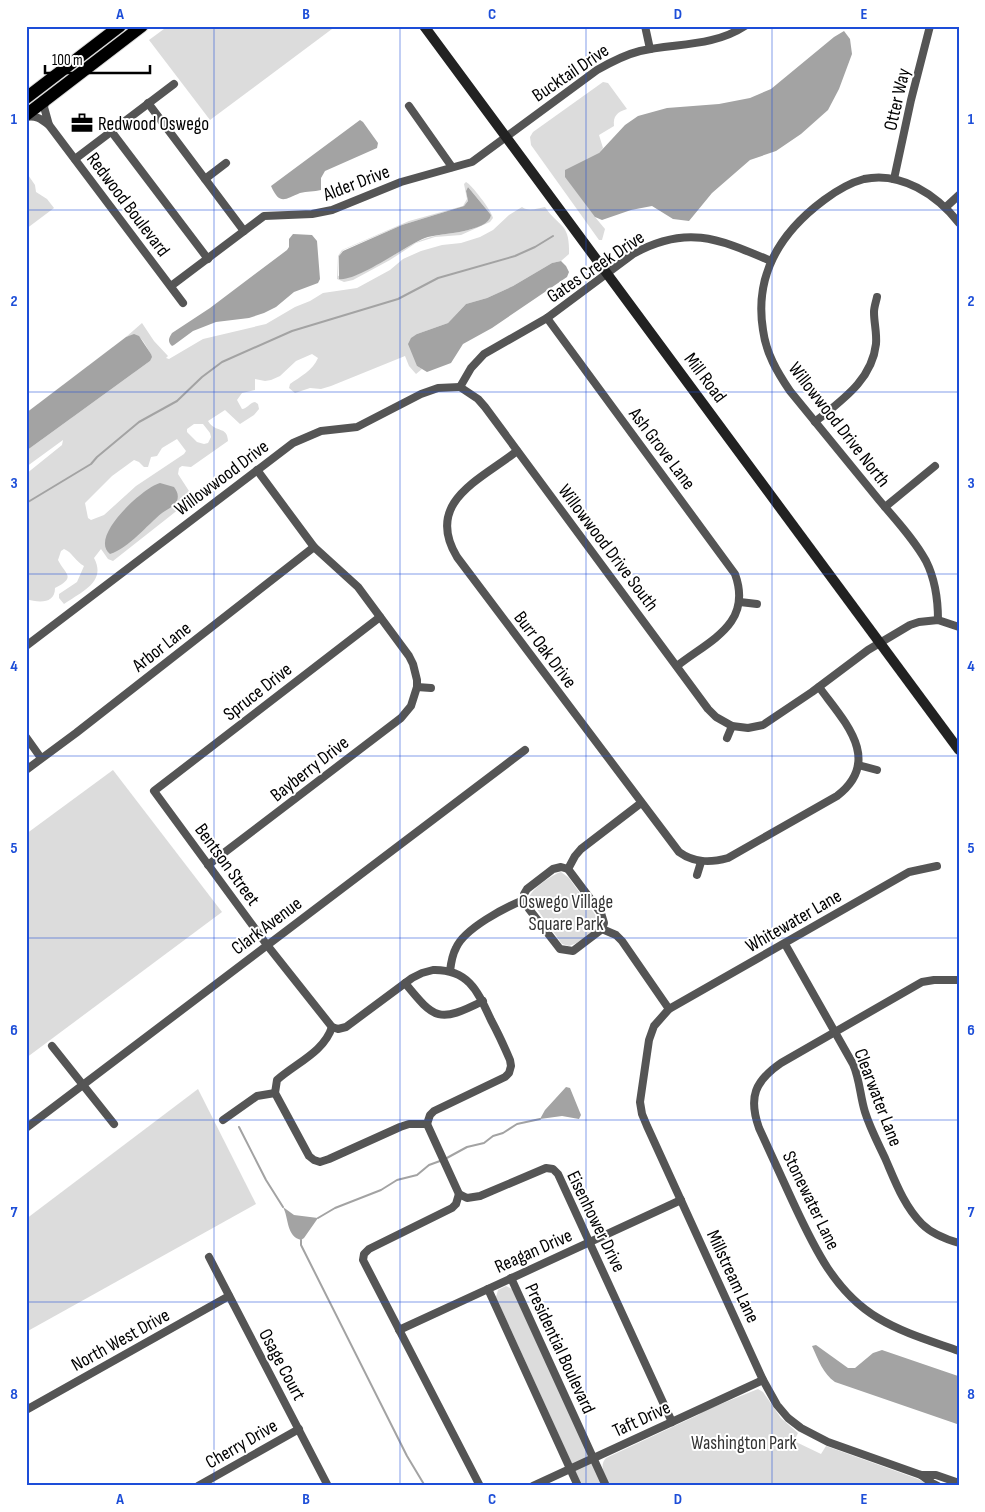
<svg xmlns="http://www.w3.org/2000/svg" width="985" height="1512" font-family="'Sofia Sans Condensed',sans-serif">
<rect width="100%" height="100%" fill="#fff"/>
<g fill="#dcdcdc" fill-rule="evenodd">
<polygon points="168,26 336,26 210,120 149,40"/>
<path d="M 603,82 L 608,83 L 627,109 C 617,112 613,116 614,126 L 599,135 L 603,148 L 599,153 L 595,217 L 605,229 L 602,240 L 599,240 L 531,145 L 530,137 L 533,132 Z"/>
<polygon points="26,172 35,185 36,192 47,199 54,208 26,229"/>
<path d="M 466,182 C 471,184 492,211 493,218 L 490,222 L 461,235 L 435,237 L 416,243 L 390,260 L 353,280 L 344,282 L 337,279 L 338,256 L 342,250 L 409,221 L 463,206 L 467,199 L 464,184 ZM 468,187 L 491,215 C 477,235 451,231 431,237 C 414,241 401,252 386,259 C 370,267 355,272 338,276 L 339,256 L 343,250 L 402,225 L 464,206 L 468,201 L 466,191 Z"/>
<path d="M 522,207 C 529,212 538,208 545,207 C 559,228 570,222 569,254 L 561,261 L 552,263 L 513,286 L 487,298 L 466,304 L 448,323 L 417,334 L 417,366 L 422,369 L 416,374 L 409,366 L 405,356 L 331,386 L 321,389 L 310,388 L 295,393 L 289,388 L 290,384 C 300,377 313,370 318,358 L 312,354 L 296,361 L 280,376 L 271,380 L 265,381 L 255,379 L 255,390 L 242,393 L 237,400 L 242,409 C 247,409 249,403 255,402 L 258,404 L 259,409 L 254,415 L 240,424 L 225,410 L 208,421 C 216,434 227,425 228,441 L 191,467 L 182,466 L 179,468 L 178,474 L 189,491 L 179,509 L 113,561 L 108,559 L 101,549 L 94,558 C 107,582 81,592 64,604 L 59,598 L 59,594 L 77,582 L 84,566 C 76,562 72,552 64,549 L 61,551 L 58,560 C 65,574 77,577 55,588 C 55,604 39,603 26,599 L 26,474 L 62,445 L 63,440 L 26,467 L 26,451 L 150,361 L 151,354 C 143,342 142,332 126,337 L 142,323 L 154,341 L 168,356 L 166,358 L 169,359 L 203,339 L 266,324 L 295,307 L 310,301 L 323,293 L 357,288 L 390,270 L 403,259 L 421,251 L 442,245 L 461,243 L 480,237 L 493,230 L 509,215 ZM 194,424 L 203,424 L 210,433 L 211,437 L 208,443 L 204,444 L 197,442 L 187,432 L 187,429 ZM 177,439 L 186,451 L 184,454 L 136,486 L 104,515 L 91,520 L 88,518 L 85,503 L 112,476 L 134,460 L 139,462 L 144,467 L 148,467 L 151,457 L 157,456 L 162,448 Z"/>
<polygon points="113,770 222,912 26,1058 26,834"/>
<path d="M 561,872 L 569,878 L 599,920 C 597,931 579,943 569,946 L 562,944 L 529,898 C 530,890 553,874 561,872 Z"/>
<polygon points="198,1089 256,1204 26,1332 26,1219"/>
<polygon points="506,1286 512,1289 603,1486 582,1486 496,1297 498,1290"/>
<path d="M 758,1389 L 763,1392 L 781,1418 L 798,1433 L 794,1441 L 821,1454 L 826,1446 L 918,1479 L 932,1486 L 610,1486 C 606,1477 598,1466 606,1458 L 698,1415 L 706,1410 Z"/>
</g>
<g fill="#a3a3a3">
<polygon points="844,31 850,39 852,54 839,89 828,110 801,134 776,151 750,160 712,193 689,221 673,219 652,206 631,210 602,220 595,217 565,177 565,170 599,153 625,125 638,116 667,108 719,104 750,98 771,89 834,37"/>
<path d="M 360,120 L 363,122 L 378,143 L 377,148 L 325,171 L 321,178 L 321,190 C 314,192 307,191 300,193 C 285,199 280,206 271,186 Z"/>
<path d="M 468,187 L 491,215 C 488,233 439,233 425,238 C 405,246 356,282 339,279 L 339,256 L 343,251 L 402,225 L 464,206 L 468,201 L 466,191 Z"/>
<path d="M 293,234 L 312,235 L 317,241 L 320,279 L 318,283 L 294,292 L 276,307 L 264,313 L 249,318 L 216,322 L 193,331 L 174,345 L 172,346 C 167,341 169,338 172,333 L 210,308 L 287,250 L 289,247 L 289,239 Z"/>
<polygon points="561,261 566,266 569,272 567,277 492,328 463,344 451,363 427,372 417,366 408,344 411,338 417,334 448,323 466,304 487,298 513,286 552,263"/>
<polygon points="134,334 139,336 151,354 152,357 150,361 26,451 26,413 126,337"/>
<path d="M 160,483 L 174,487 C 177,491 179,495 177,501 C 174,507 167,509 162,513 C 147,525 129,548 110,554 C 88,537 144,487 160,483 Z"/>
<polygon points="566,1087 570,1088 581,1115 579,1119 562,1116 540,1119 545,1110"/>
<path d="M 283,1207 L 294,1215 L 318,1218 L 304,1238 L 301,1240 C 286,1236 289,1218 283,1207 Z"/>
<path d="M 816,1345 L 848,1368 L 855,1368 L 873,1353 L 882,1350 L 958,1376 L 959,1418 L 957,1424 L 835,1382 C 823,1374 818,1359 812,1346 Z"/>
</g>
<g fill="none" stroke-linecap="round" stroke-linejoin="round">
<g stroke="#a3a3a3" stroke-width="2">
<polyline points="26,505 28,502 91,464 97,457 139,422 177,401 202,377 222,362 292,331 398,299 438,278 515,256 535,247 553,236"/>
<polyline points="239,1127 266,1180 283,1207"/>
<polyline points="445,1159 467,1147 484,1143 493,1136 503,1133 517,1124 540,1119"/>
<polyline points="318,1218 335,1208 381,1190 397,1180 417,1175 429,1165 440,1161"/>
<polyline points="301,1240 301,1245 407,1456 425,1486"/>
</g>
<g stroke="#dbdbdb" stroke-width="14">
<g id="primary">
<polyline points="26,98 120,26"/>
<polyline points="26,115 142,26"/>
</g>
</g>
<g stroke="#555" stroke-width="8">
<polyline points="645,26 650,49"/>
<polyline points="148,103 244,231"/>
<polyline points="409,106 452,167"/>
<path d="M 26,117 C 36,115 41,119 49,125 L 44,107 L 46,99"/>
<polyline points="49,125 183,303"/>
<polyline points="111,131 208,259"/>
<polyline points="75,159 174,84"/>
<polyline points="205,179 226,163"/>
<polyline points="894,179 911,100 930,26"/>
<polyline points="946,207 959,195"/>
<path d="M 171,286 L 264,216 L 312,214 L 332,210 L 401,182 L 472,162 L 597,70 C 611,62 624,55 640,51 C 676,43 713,47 745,26"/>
<path d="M 547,318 L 735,574 C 753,624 710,640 677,666"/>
<polyline points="460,387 478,399 485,407 708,709 716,717 732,726 748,728 763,725 812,692 868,650 910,625 919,622 938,620 959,627"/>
<path d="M 460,387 L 471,368 L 484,354 L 547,318 L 633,254 C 687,224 719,239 771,261"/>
<path d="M 815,422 C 842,400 872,380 876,344 C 877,333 874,323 874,312 C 874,307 876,302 877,297"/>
<path d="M 517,451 C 480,480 424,502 457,557 L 679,852 C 694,863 710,863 728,858 L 837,796 C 884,760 843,720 819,687"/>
<polyline points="885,507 935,466"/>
<polyline points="740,602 757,604"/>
<path d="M 938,620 C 938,599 935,579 926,561 C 914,539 895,519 879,500 C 850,464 820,428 790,391 C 777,372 766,353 763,330 C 754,274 781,232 824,200 C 836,191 849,183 864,179 C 901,171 937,195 959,223"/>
<polyline points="26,646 293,443 321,431 357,427 421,394 438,388 460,387"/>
<polyline points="417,687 431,688"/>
<polyline points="26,737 41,758"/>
<polyline points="727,738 732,726"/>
<polyline points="858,765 877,770"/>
<polyline points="26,770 76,733 314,547"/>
<polyline points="208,865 401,718 411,706 417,687 417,680 413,664 409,656 358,587 314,547 257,470"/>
<polyline points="937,866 909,872 669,1009 654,1026 649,1040 640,1102 642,1114 647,1126 763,1380 777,1405 788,1418 801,1428 828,1442 921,1475 936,1475 959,1483"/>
<polyline points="568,869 601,913 604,923 602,929 616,935 622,941 669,1009"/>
<polyline points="697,875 701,862"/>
<polyline points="524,900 529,909 560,949 573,951 602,929"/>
<path d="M 785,944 L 853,1064 C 860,1080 860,1096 865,1112 C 870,1128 878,1143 885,1158 C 895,1181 904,1206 922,1224 C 932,1234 945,1239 959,1243"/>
<path d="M 433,970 C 469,969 478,992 491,1020 C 498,1033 504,1046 510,1060 L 511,1066 L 509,1073 L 505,1077 L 434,1111 L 430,1115 L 427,1124 L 409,1124 L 400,1127 L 329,1159 L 320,1162 L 314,1160 L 309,1156 L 275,1093 L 277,1080 C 296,1063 324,1052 332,1027 L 338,1029 L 346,1027 L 412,978 L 422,973 Z"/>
<path d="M 450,971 C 451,963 452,955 456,948 C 464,929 505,907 524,900 L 524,894 L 527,889 L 553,869 L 561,867 L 568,869 L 575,856 L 581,849 L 641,803"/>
<path d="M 959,980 L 934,980 L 922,982 L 781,1063 C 755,1081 748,1097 759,1128 C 770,1152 781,1176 792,1200 C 813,1245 834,1292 878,1318 C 903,1333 931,1341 959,1351"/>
<path d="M 405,983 C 435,1020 439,1023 483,1001"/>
<polyline points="332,1027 267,945 154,791 380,617"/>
<polyline points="52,1046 114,1124"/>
<polyline points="223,1120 257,1096 275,1093"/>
<polyline points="427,1124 459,1194"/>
<polyline points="26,1128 525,750"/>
<polyline points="209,1257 328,1486"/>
<polyline points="511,1278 606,1486"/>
<polyline points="488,1289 578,1486"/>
<polyline points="399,1330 681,1200"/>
<polyline points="26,1410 229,1296"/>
<polyline points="921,1475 932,1483 938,1486"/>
<polyline points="198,1486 299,1429"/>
<polyline points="480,1486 363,1260 364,1254 369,1249 452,1208 456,1204 459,1194 467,1198 480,1196 546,1168 553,1169 558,1174 672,1422"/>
<polyline points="533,1486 763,1380"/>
</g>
<polyline stroke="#222" stroke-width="10" points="424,26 959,750"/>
<use href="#primary" stroke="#000" stroke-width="12"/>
</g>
<path fill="none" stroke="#1d4ed8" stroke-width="1" stroke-opacity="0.55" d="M 214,26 L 214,1486M 400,26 L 400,1486M 586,26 L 586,1486M 772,26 L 772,1486M 26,210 L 959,210M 26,392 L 959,392M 26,574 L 959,574M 26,756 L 959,756M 26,938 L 959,938M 26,1120 L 959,1120M 26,1302 L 959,1302"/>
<defs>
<g id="office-bare" transform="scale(1.725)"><path d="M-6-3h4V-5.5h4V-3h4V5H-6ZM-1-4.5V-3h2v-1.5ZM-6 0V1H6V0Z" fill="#000" stroke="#fff" stroke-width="2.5" paint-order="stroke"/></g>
</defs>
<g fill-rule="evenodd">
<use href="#office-bare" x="82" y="123"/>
</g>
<g text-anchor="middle" stroke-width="4" stroke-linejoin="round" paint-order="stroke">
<g font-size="19" fill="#000" stroke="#fff">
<text transform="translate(570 72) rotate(-34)" y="7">Bucktail Drive</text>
<text transform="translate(896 99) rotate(-77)" y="7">Otter Way</text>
<text transform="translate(356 182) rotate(-21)" y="7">Alder Drive</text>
<text transform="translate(129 204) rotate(53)" y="7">Redwood Boulevard</text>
<text transform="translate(595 266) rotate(-34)" y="7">Gates Creek Drive</text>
<text transform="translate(706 377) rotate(53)" y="7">Mill Road</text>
<text transform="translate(840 424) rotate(52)" y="7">Willowwood Drive North</text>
<text transform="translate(663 448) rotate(53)" y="7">Ash Grove Lane</text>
<text transform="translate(221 477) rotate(-37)" y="7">Willowwood Drive</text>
<text transform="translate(609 547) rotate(53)" y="7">Willowwood Drive South</text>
<text transform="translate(161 646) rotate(-38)" y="7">Arbor Lane</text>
<text transform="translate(546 649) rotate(53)" y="7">Burr Oak Drive</text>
<text transform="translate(257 691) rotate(-38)" y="7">Spruce Drive</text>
<text transform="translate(309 768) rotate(-38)" y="7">Bayberry Drive</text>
<text transform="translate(228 864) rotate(54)" y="7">Bentson Street</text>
<text transform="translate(793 920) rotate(-30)" y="7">Whitewater Lane</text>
<text transform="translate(266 925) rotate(-37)" y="7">Clark Avenue</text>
<text transform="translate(879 1097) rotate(69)" y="7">Clearwater Lane</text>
<text transform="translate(812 1200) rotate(64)" y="7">Stonewater Lane</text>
<text transform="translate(597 1221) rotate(64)" y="7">Eisenhower Drive</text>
<text transform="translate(533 1250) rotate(-24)" y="7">Reagan Drive</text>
<text transform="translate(734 1276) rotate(65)" y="7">Millstream Lane</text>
<text transform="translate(120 1339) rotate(-29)" y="7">North West Drive</text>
<text transform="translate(561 1348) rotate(65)" y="7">Presidential Boulevard</text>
<text transform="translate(283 1364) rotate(62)" y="7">Osage Court</text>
<text transform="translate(641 1418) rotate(-25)" y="7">Taft Drive</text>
<text transform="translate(241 1443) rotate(-30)" y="7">Cherry Drive</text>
</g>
<g font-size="19" fill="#000" stroke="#fff" text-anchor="start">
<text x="98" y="130">Redwood Oswego</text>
</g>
<g font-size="19" fill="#333" stroke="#fff">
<text x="566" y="908">Oswego Village<tspan x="566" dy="22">Square Park</tspan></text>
<text x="744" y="1449">Washington Park</text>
</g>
</g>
<rect width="985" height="1512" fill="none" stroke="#ffffff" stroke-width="55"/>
<path d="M45 65v8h105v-8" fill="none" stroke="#000000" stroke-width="2.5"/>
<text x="52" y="65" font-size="15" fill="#000000" stroke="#ffffff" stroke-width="4" paint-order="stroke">100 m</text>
<rect x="28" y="28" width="930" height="1456" fill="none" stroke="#1d4ed8" stroke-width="2"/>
<g font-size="16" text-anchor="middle" font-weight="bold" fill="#1d4ed8">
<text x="120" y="19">A</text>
<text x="306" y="19">B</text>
<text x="492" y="19">C</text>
<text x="678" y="19">D</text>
<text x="864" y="19">E</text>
<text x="14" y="124">1</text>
<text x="971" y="124">1</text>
<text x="14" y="306">2</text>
<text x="971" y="306">2</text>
<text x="14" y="488">3</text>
<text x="971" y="488">3</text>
<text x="14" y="671">4</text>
<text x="971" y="671">4</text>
<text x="14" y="853">5</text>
<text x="971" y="853">5</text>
<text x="14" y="1035">6</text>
<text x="971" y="1035">6</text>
<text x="14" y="1217">7</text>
<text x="971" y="1217">7</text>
<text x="14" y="1399">8</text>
<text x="971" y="1399">8</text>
<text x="120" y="1504">A</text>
<text x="306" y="1504">B</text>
<text x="492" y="1504">C</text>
<text x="678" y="1504">D</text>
<text x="864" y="1504">E</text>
</g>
</svg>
